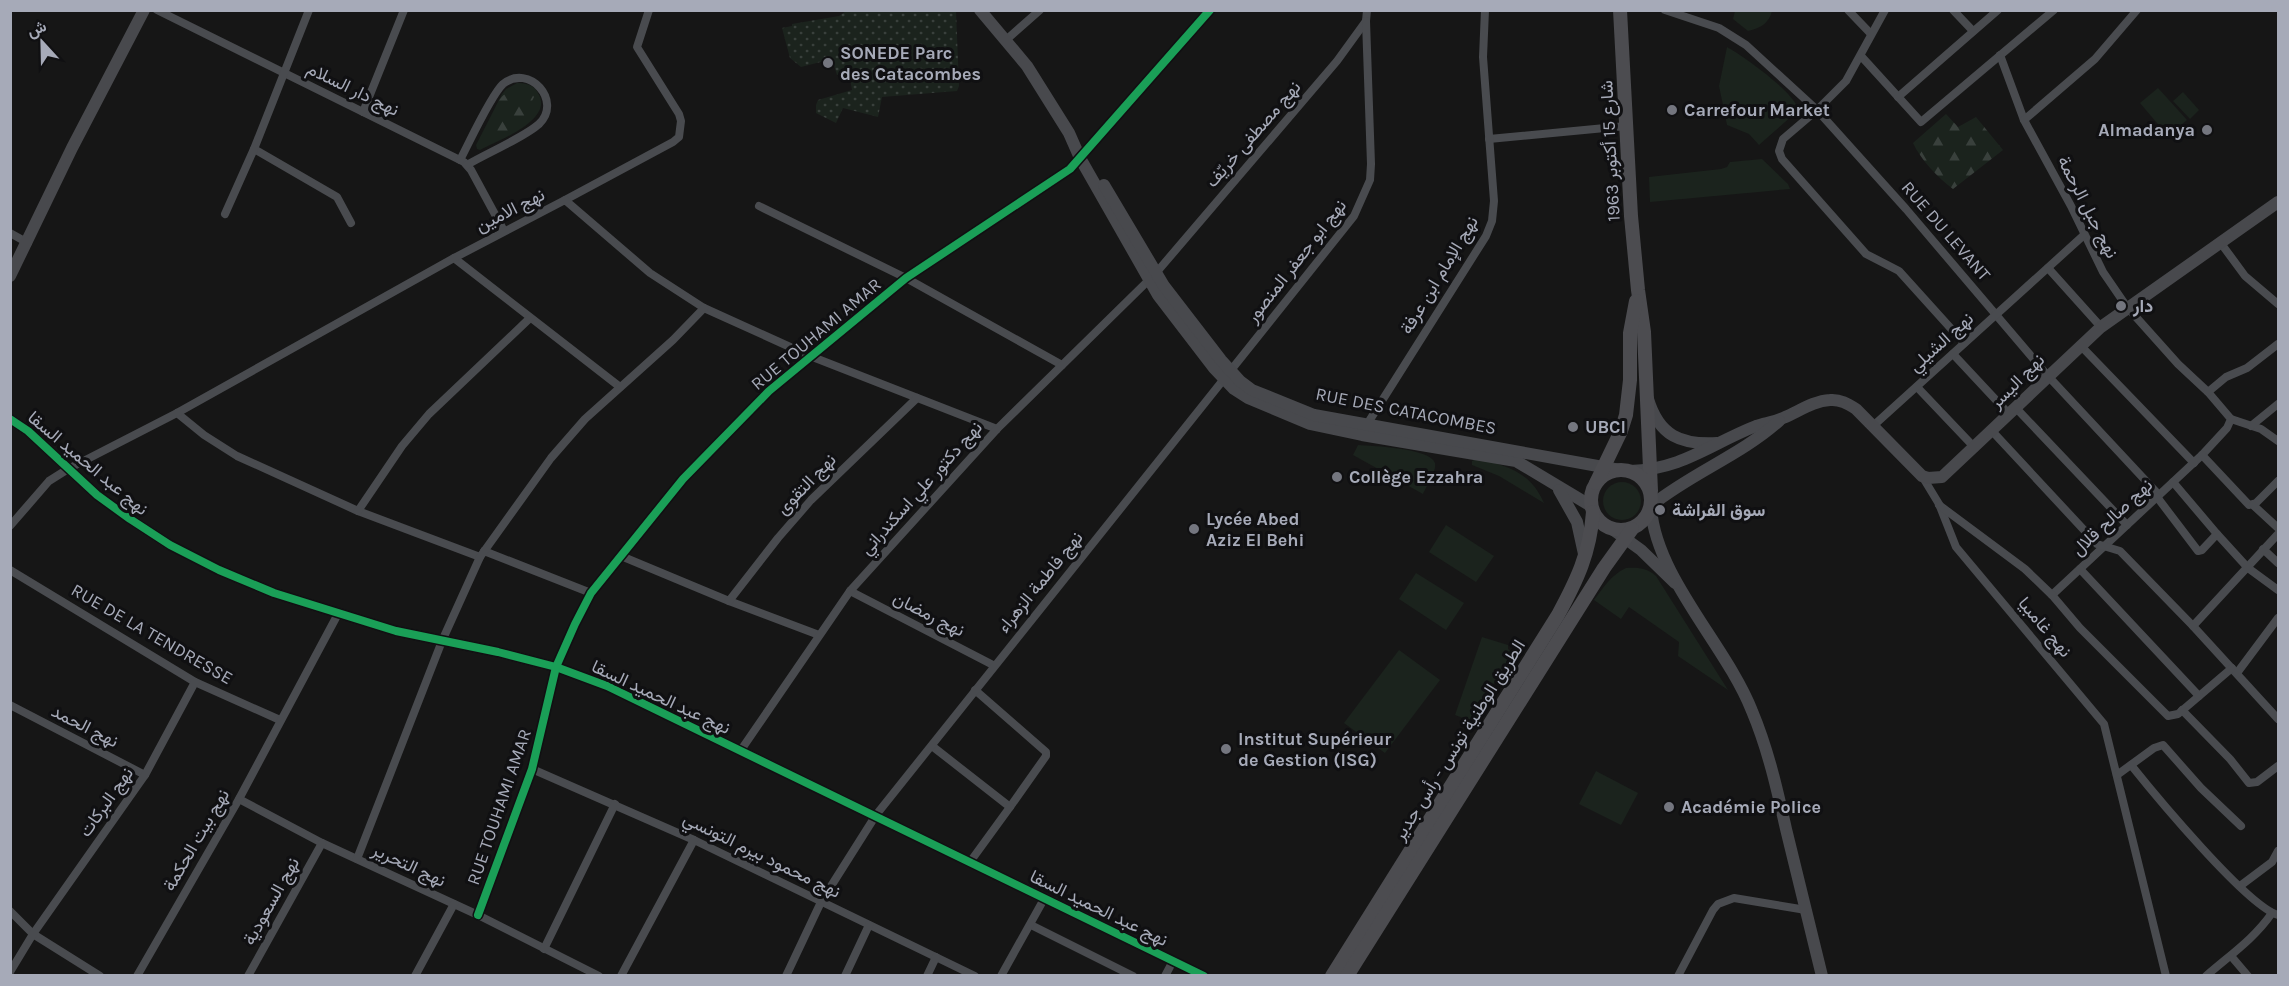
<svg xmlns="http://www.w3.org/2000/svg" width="2289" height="986" font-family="Karla,Vazirmatn,sans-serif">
<defs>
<pattern id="forest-firs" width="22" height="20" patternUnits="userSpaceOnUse" patternTransform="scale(1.5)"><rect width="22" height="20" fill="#1b231d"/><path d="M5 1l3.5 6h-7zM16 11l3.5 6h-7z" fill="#39403c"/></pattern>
<pattern id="garden-dots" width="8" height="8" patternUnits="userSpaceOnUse" patternTransform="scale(1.5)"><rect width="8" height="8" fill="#1b231d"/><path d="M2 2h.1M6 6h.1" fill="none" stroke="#39403c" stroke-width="1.8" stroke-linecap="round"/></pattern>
</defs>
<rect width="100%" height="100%" fill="#161616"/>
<g fill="#1b231d">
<path d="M 1735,11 L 1735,10 L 1772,11 C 1769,23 1761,28 1748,31 L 1733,19 Z"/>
<path d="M 1727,47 C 1745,57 1789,89 1797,106 L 1794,114 L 1759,145 L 1749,134 L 1727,125 L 1719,86 Z"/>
<path d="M 517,83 C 526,83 534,85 538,93 C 555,120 499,140 480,150 L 477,149 L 476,145 L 502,94 L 506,89 Z"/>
<polygon points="2158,88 2187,120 2168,136 2140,103"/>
<polygon points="2183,92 2199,110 2190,119 2173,101"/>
<polygon points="1762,159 1788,184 1790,189 1650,202 1649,177 1721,169 1727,167 1730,162"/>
<path d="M 1358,445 C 1373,446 1430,448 1435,463 C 1437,471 1426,487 1423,494 L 1353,455 Z"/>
<path d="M 1477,458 C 1508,467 1530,471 1544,503 L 1499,476 L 1472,465 L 1472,461 Z"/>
<circle cx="1622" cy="501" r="19"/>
<polygon points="1446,525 1494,556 1476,582 1429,552"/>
<path d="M 1626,568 C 1638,567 1647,568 1656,576 L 1728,690 L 1678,656 L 1679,642 L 1629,607 L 1621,619 L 1594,600 C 1604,587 1611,575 1626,568 Z"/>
<polygon points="1416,573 1464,603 1446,630 1399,599"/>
<polygon points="1482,637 1508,645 1508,649 1513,653 1472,718 1468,720 1455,715"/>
<polygon points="1399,650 1440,680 1385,753 1344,723"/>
<polygon points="1596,771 1638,793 1621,825 1579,804"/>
</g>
<g fill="url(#forest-firs)">
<path d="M 519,88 L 522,90 L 528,88 L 534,97 L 532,101 L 537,106 C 536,117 530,122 520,126 L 515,123 L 511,131 L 499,137 L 493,135 L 492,130 L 497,123 L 493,116 C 497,105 500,91 514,92 L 515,89 Z"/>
<path d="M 1946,114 L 1958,127 L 1976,117 L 2003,150 L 1953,189 C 1938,178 1921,160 1913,143 Z"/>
</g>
<polygon fill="url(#garden-dots)" points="846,11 956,11 959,86 957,91 882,97 878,117 843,108 836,123 816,113 816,105 818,100 852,90 849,73 837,75 832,59 801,67 790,58 782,28 792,26 792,24 839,16"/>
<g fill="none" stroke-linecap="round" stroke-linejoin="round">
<g stroke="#494b4f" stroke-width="8">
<polyline points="157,10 464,162 471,170 504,231"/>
<polyline points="1665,10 1719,28 1746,45 1817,110 1906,209 2048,376 2159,495"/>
<polyline points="1848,10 1871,34"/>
<polyline points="1885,10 1846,81 1817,110 1783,139 1779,151 1782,159 1866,254 1899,271 1964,343"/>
<polyline points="1953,10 1973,31"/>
<polyline points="1006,40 1040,10"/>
<polyline points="2000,55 2024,120 2071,206 2103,272 2127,307 2178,364 2208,392 2231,419 2227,428 2202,455 2052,595"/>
<polyline points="1861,56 1921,122 2054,10"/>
<polyline points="1898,97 1998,10"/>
<polyline points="363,112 404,10"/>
<polyline points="2024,120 2095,59 2137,10"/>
<polyline points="1489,139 1626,126"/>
<polyline points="254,149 337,197 351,223"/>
<path d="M 460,160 C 469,143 491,95 503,84 C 529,63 563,101 539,124 C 525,137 485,154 467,165"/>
<polyline points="565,200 673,142 679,137 681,121 679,114 637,47 649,10"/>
<polyline points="759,206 906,278 1062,365"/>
<polyline points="225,214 254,149 309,10"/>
<polyline points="10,233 28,243"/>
<polyline points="2220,242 2245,276 2278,304"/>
<polyline points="454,258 620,387"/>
<polyline points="2048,268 2101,327"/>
<polyline points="2080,345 2194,463"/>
<polyline points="1953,354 2009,414"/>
<polyline points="1917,387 1975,448"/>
<polyline points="2208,392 2226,377 2247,368 2278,344"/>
<polyline points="2016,408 2127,525"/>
<polyline points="177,413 204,435 237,456 358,511 480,557"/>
<polyline points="2231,419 2261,429 2278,441"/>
<polyline points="1366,426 1486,236 1492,221 1494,201 1483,57 1485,10"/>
<polyline points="1873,426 2084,235"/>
<polyline points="2251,426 2278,404"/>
<polyline points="1992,431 2097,544 2120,551 2193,626 2278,719"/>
<polyline points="2202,455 2249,505 2256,503 2278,481"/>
<polyline points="1922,476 1939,504 1956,547 2104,724 2166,976"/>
<polyline points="2173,482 2217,534"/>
<polyline points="2157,497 2198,551 2202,550 2217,534 2248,568 2278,590"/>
<polyline points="1939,505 2025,569 2052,595 2080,628 2168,716 2178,714 2232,668"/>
<polyline points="2253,505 2278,528"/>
<polyline points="358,511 402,446 429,414 530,318"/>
<polyline points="10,526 49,481 68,469 177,413 454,258 565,200 650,273 704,308 810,356 997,429"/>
<polyline points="2263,549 2278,563"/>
<polyline points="484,551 591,593"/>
<polyline points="621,556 729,601 819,635"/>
<polyline points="2080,569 2199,696"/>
<polyline points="10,570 195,682 280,720"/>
<polyline points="850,591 993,665"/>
<polyline points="729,601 778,538 811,500 917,398"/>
<polyline points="2193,626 2278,534"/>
<polyline points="2237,673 2278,618"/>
<polyline points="975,690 1046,752 1046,756 1010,807"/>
<polyline points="10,705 145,775"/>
<polyline points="2182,710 2230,759 2249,783 2257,782 2278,766"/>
<polyline points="932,746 1010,807 970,862"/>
<polyline points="741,750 850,591 997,429 1156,273 1337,61 1366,21 1367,10"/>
<path d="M 2131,765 C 2155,795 2247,906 2278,915"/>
<polyline points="532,769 694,840 975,976"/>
<polyline points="2117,775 2154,748 2163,745 2201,788 2241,826"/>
<polyline points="239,799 322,843 478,915 599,976"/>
<polyline points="357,859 442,641 480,557 551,458 585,419 673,340 704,308"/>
<polyline points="2240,886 2272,862 2278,851"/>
<polyline points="10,911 33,934 100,976"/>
<polyline points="478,915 532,769 556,667 575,624 591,593 683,479 769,391 906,278 1070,169 1210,10"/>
<polyline points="1031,925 1133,976"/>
<polyline points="544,949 615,804"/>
<polyline points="2231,956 2248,976"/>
<polyline points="10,972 33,934 145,775 195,682"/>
<polyline points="137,976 239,799 339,612"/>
<polyline points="248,976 322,843"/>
<polyline points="415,976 454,904"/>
<polyline points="621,976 694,840"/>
<polyline points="786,976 821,902 876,815 1354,216 1370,180 1371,164 1366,21"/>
<polyline points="845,976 869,925"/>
<polyline points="927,976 936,957"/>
<polyline points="1001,976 1044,899"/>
<polyline points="1165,976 1173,961"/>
<polyline points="1678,976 1713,910 1718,904 1734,898 1806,910"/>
<path d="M 2206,976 C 2230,955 2254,939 2272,913"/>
</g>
<polyline stroke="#494b4f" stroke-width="10" points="10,419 28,431 97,495 130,519 170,545 219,570 274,593 396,631 498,652 556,667 607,686 1204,976"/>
<g stroke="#48494d" stroke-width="12">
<polyline points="980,10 1027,66 1069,133 1080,158 1158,295 1214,368 1234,389 1248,398 1310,424 1362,435 1516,461 1591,506"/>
<polyline points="1104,185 1164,286 1221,360 1240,381 1252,390 1314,415 1620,470"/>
<polyline points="10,276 72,148 144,10"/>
<path d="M 1648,399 C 1659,436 1681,445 1717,443"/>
<path d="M 1630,471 C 1683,469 1710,444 1756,426 C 1765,423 1774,422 1783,418 C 1798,412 1813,401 1830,400 C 1840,399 1848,404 1856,409 L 1922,476 L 1928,478 L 1942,477 L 2101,327 L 2278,202"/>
<polyline points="1559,490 1577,522 1584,554"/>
<path d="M 1652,505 C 1692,473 1741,455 1779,421"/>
<path d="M 1651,509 C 1657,579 1726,645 1752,711 C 1768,749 1777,789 1786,829 C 1798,878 1810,927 1822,976"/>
<polyline points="1612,529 1641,550 1675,583"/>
</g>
<g stroke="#4c4c50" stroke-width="14">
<polyline points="1620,10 1631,216 1638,290 1644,332 1651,491"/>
<circle cx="1621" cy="500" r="30"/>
<polyline points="1596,483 1621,431 1626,415 1630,380 1630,333 1636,301"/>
<path d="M 1332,976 L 1558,615 C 1577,580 1590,553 1593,512"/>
<polyline points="1347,976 1604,568 1632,529"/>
</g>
<g stroke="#101012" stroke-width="11">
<g id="cycleway">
<polyline points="10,419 28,431 97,495 130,519 170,545 219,570 274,593 396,631 498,652 556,667 607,686 1204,976"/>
<polyline points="478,915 532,769 556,667 575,624 591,593 683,479 769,391 906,278 1070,169 1210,10"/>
</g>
</g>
<use href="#cycleway" stroke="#1a9f57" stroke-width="8"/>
</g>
<g fill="#74767f" stroke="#101012" stroke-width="2">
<circle cx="828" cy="63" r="6"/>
<circle cx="1672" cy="110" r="6"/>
<circle cx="2207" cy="130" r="6"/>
<circle cx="2121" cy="306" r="6"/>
<circle cx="1573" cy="427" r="6"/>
<circle cx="1337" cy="477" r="6"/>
<circle cx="1660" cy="510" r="6"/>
<circle cx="1194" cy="529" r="6"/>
<circle cx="1226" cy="749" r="6"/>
<circle cx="1669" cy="807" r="6"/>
</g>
<g text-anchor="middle" stroke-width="6" stroke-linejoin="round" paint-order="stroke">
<g font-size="18" font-weight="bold" fill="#a6aab8" stroke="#101012" text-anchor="start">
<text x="840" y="59">SONEDE Parc<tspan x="840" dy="21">des Catacombes</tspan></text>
<text x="1684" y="116">Carrefour Market</text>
<text x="2195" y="136" text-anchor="end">Almadanya</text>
<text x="2133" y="312">دار</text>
<text x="1585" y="433">UBCI</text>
<text x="1349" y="483">Collège Ezzahra</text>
<text x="1672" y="516">سوق الفراشة</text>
<text x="1206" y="525">Lycée Abed<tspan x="1206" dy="21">Aziz El Behi</tspan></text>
<text x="1238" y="745">Institut Supérieur<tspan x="1238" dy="21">de Gestion (ISG)</tspan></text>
<text x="1681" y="813">Académie Police</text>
</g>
<g font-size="18" fill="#a6aab8" stroke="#101012">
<text transform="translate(353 89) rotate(26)" y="6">نهج دار السلام</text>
<text transform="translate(1253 134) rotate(-49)" y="6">نهج مصطفى خريّف</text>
<text transform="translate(1610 151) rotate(-93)" y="6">شارع 15 أكتوبر 1963</text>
<text transform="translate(2088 207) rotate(63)" y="6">نهج جبل الرحمة</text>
<text transform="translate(510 210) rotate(-27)" y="6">نهج الامين</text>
<text transform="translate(1946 231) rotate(49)" y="6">RUE DU LEVANT</text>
<text transform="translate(1296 261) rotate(-52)" y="6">نهج ابو جعفر المنصور</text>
<text transform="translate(1439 275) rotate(-59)" y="6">نهج الإمام ابن عرفة</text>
<text transform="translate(816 334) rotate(-40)" y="6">RUE TOUHAMI AMAR</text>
<text transform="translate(1941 342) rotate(-42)" y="6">نهج الشيلي</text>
<text transform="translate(2017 381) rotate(-45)" y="6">نهج اليسر</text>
<text transform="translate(1406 411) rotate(11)" y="6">RUE DES CATACOMBES</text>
<text transform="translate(88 463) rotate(40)" y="6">نهج عبد الحميد السقا</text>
<text transform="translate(806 484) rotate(-46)" y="6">نهج التقوى</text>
<text transform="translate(921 488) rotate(-48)" y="6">نهج دكتور علي اسكندراني</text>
<text transform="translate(2112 517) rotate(-43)" y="6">نهج صالح قلال</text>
<text transform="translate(1040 582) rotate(-51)" y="6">نهج فاطمة الزهراء</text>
<text transform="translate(929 614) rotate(27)" y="6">نهج رمضان</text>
<text transform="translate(2045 627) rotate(50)" y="6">نهج غامبيا</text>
<text transform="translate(152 634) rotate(30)" y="6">RUE DE LA TENDRESSE</text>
<text transform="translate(661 697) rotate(25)" y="6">نهج عبد الحميد السقا</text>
<text transform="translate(85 726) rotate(27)" y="6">نهج الحمد</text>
<text transform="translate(1459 740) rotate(-58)" y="6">الطريق الوطنية تونس - رأس جدير</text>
<text transform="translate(106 802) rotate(-55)" y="6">نهج البركات</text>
<text transform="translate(499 807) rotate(-71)" y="6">RUE TOUHAMI AMAR</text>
<text transform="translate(196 840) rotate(-60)" y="6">نهج بيت الحكمة</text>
<text transform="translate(762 855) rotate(26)" y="6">نهج محمود بيرم التونسي</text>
<text transform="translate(409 865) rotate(25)" y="6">نهج التحرير</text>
<text transform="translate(271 901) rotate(-61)" y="6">نهج السعودية</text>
<text transform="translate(1099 908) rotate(26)" y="6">نهج عبد الحميد السقا</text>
</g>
</g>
<rect width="2289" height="986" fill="none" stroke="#a6aab8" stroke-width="24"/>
<g transform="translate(42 42) rotate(338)" stroke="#101012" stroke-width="4.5" paint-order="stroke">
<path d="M0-4.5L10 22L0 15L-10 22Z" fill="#a6aab8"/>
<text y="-9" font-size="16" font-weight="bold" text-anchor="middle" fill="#a6aab8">ش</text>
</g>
</svg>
